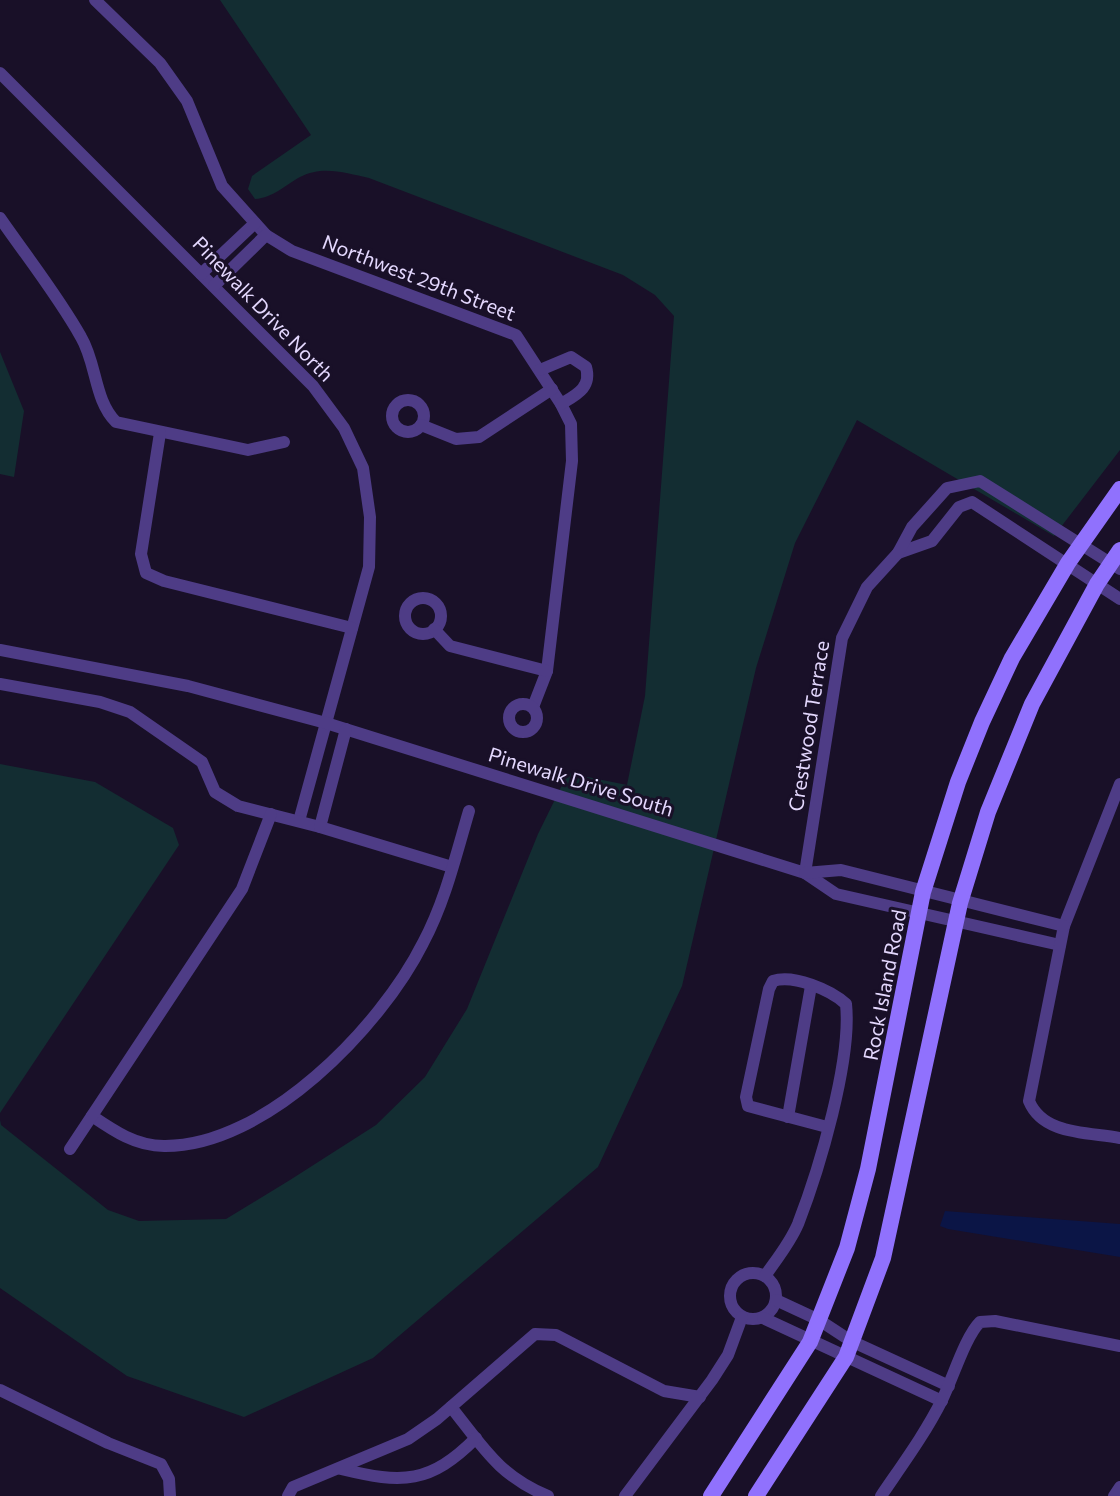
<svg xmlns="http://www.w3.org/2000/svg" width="1120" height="1496" font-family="Commissioner,sans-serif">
<rect width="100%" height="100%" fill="#191028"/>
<g fill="#132d32">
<path d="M 220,0 L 1120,0 L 1120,450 L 1054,536 L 857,420 L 795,543 L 756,668 L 682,986 L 598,1167 L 373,1358 L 244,1417 L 127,1376 L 0,1288 L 0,1120 L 1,1125 L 108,1210 L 139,1221 L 226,1219 L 290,1180 L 376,1125 L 425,1077 L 467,1009 L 538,834 L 568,773 L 627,785 L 645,696 L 674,316 L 655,295 L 623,275 L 369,178 C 346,173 323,165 300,177 C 285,185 273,198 255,199 L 248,189 L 252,176 L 311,135 Z"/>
<polygon points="0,352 24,411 14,477 0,474"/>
<polygon points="0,764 95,782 173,828 179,845 0,1113"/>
</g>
<polygon fill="#0b1546" points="945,1211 1120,1224 1120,1257 948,1229 940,1226"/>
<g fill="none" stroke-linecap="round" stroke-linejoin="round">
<g stroke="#4e3c86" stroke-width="12">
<polyline points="95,0 160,63 187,101 222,186 266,235 292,251 516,335 561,404 571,424 572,461 547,671 533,707"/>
<polyline points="0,73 313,386 344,428 363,468 370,517 369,567 299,821"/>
<path d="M 0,218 C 27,257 58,296 81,337 C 97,364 94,400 116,422 L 248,450 L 284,442"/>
<polyline points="201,274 255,223"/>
<polyline points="214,286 266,235"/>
<path d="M 540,370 L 571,357 L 586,367 C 592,388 576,395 561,404"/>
<circle cx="408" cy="416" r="16"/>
<polyline points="421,425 456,439 479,437 552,389"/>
<polyline points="160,433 141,554 146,573 164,581 352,628"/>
<polyline points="898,553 932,541 959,507 972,502 1120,599"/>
<circle cx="423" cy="616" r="18"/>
<polyline points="434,629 450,646 547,671"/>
<polyline points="0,650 188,686 326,723 805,873 836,894 1060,945"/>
<polyline points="0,684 100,702 130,712 202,762 215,792 238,806 320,827 452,867"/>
<circle cx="523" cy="718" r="14"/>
<path d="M 1120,784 L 1064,926 L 1029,1101 C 1043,1135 1087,1132 1120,1138"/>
<polyline points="320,827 346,729"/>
<polyline points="805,873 842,638 867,587 898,553 912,527 947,488 980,481 1120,569"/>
<polyline points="805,873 841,870 1064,926"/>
<path d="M 92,1116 C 114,1131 136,1146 164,1146 C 265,1147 381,1027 423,943 C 445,902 456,855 469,811"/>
<polyline points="788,1117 811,986"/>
<polyline points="70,1149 242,889 271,814"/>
<circle cx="753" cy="1296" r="23"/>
<path d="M 765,1276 C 776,1260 790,1243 798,1224 C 819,1170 852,1060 846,1004 C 831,990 793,974 773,981 L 769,989 L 746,1097 L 748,1106 L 827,1127"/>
<polyline points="776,1300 819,1320 851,1341 949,1386"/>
<polyline points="763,1318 942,1401"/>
<polyline points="0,1390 108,1443 161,1464 169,1479 170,1496"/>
<path d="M 451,1407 C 483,1447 499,1476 548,1496"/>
<path d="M 341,1469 C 403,1484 430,1484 476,1438"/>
<polyline points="288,1496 293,1487 408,1439 437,1419 535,1334 556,1335 664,1391 700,1397"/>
<polyline points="625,1496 712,1380 728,1355 742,1317"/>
<path d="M 881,1496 C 902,1465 925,1434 942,1400 C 953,1378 965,1337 980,1322 L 995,1321 L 1120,1346"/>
<polyline points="1114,1496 1120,1487"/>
</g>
<g stroke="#9071fd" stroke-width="16">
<polyline points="711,1496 810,1342 847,1248 868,1169 923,892 958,782 982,722 1012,658 1068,563 1120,489"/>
<polyline points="756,1496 846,1357 883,1258 960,903 988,812 1032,704 1097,584 1120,550"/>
</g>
</g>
<g text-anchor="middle" stroke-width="6" stroke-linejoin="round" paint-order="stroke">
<g font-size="20" fill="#e4d8fe" stroke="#191028">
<text transform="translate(419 278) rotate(21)" y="7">Northwest 29th Street</text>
<text transform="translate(263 309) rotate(46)" y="7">Pinewalk Drive North</text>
<text transform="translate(809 726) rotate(-81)" y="7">Crestwood Terrace</text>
<text transform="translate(581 782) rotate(17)" y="7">Pinewalk Drive South</text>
<text transform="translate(885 985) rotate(-79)" y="7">Rock Island Road</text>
</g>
</g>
</svg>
